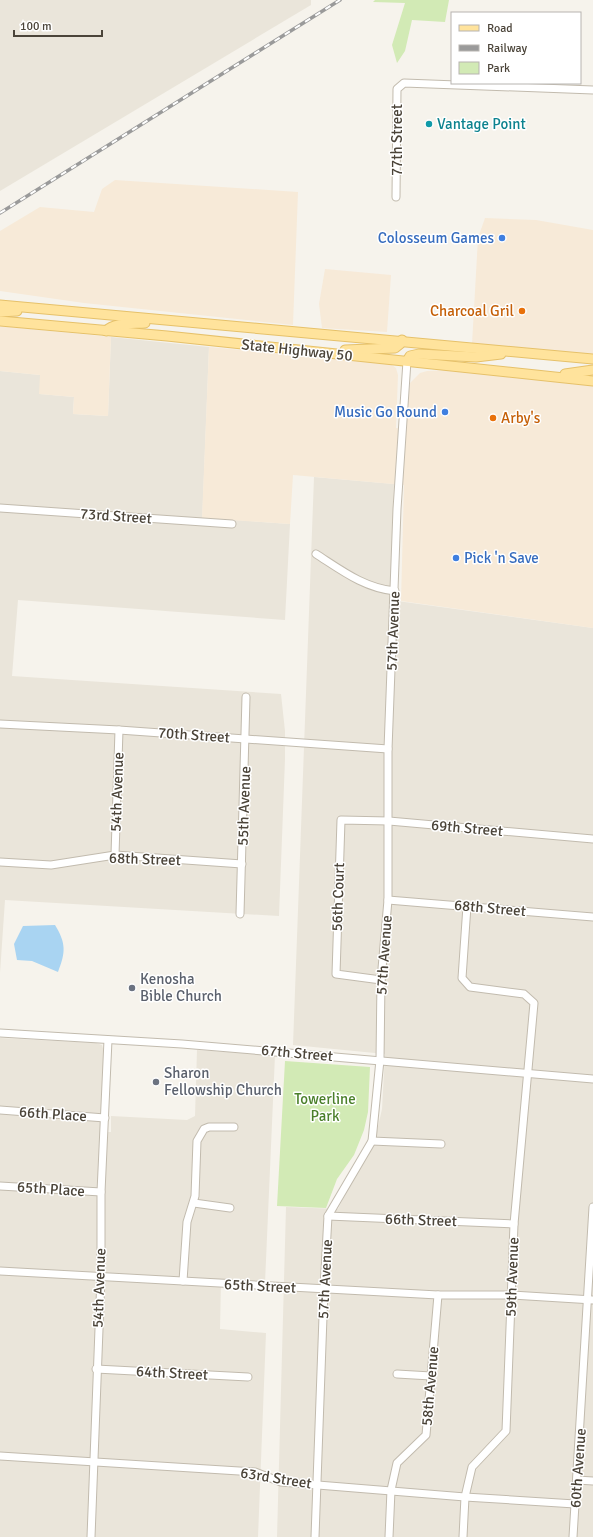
<svg xmlns="http://www.w3.org/2000/svg" width="593" height="1537" font-family="Signika,sans-serif">
<rect width="100%" height="100%" fill="#f6f3ec"/>
<g fill="#eae5da">
<polygon points="0,0 311,0 311,5 0,191"/>
<polygon points="111,337 209,347 202,524 235,527 235,520 290,524 285,620 18,600 12,676 281,694 285,731 285,759 279,916 5,900 0,973 0,371 40,375 40,394 74,397 73,414 108,416"/>
<polygon points="314,477 394,484 390,600 593,628 593,1537 277,1537 286,1207 338,1209 349,1187 369,1154 377,1131 382,1109 385,1054 293,1045"/>
<polygon points="0,1038 96,1043 102,1045 104,1052 102,1132 111,1132 111,1116 187,1120 195,1116 197,1050 275,1055 265,1283 221,1280 220,1329 266,1333 258,1537 0,1537"/>
</g>
<g fill="#f7ead8">
<polygon points="115,180 298,192 293,325 84,303 0,291 0,231 40,207 94,212 102,189"/>
<polygon points="485,218 536,220 593,230 593,355 472,344 478,238"/>
<polygon points="325,269 391,275 387,332 322,328 319,304"/>
<polygon points="0,326 111,337 108,416 73,414 74,397 39,394 40,375 0,371"/>
<polygon points="209,347 389,363 396,368 398,375 396,428 405,429 410,383 420,373 427,371 450,370 593,383 593,628 401,601 404,485 293,475 290,524 202,518"/>
</g>
<g fill="#d2eab5">
<polygon points="375,0 449,0 445,22 412,20 405,51 397,63 392,45 405,3 373,2"/>
<polygon points="285,1061 370,1067 368,1112 364,1130 354,1155 337,1179 326,1208 277,1206"/>
</g>
<path fill="#a9d4f2" d="M 55,925 C 66,943 66,952 58,972 L 32,961 L 17,960 L 14,944 L 23,926 Z"/>
<g fill="none" stroke-linecap="round" stroke-linejoin="round">
<g stroke="#c2bbae" stroke-width="9">
<g id="minor">
<polyline points="396,197 397,89 404,83 593,90"/>
<polyline points="0,508 232,524"/>
<path d="M 316,554 C 341,570 364,588 395,591"/>
<polyline points="0,724 119,730 388,749"/>
<polyline points="115,855 119,730"/>
<polyline points="0,862 51,865 115,855 242,864"/>
<polyline points="388,900 593,917"/>
<polyline points="240,914 246,697"/>
<polyline points="381,980 336,974 341,820 389,821 593,839"/>
<polyline points="0,1033 182,1044 593,1079"/>
<polyline points="0,1110 105,1118"/>
<polyline points="372,1141 441,1144"/>
<polyline points="0,1186 101,1192"/>
<polyline points="194,1203 230,1208"/>
<polyline points="328,1216 514,1224"/>
<polyline points="0,1271 438,1295 512,1295 593,1300"/>
<polyline points="183,1281 187,1222 195,1196 197,1141 204,1129 209,1127 234,1127"/>
<polyline points="96,1369 248,1377"/>
<polyline points="397,1374 431,1376"/>
<polyline points="0,1456 255,1472 281,1482 465,1497 575,1504"/>
<polyline points="577,1480 593,1481"/>
<polyline points="91,1537 101,1277 101,1192 108,1040"/>
<polyline points="315,1537 324,1289 328,1216 372,1141 380,1060 381,980 388,900 388,749 397,509 407,361"/>
<polyline points="389,1537 391,1490 397,1463 426,1435 438,1295"/>
<polyline points="463,1537 465,1497 472,1467 506,1431 514,1224 534,1003 524,994 470,987 462,978 467,906"/>
<polyline points="573,1537 593,1207"/>
</g>
</g>
<g stroke="#e6c16a" stroke-width="11">
<g id="major">
<polyline points="0,305 593,359"/>
<polyline points="0,312 17,311"/>
<polyline points="0,321 167,336 593,381"/>
<path d="M 106,331 C 114,322 134,324 145,323"/>
<polyline points="345,350 395,348 400,344 402,340"/>
<polyline points="407,361 410,356 419,354 476,357 501,354"/>
<polyline points="565,374 593,370"/>
</g>
</g>
<use href="#minor" stroke="#fff" stroke-width="7"/>
<use href="#major" stroke="#ffe39c" stroke-width="9"/>
<g stroke="#9a9a9a" stroke-width="3.5">
<polyline id="rail" points="0,213 340,0"/>
</g>
<use href="#rail" stroke="#fff" stroke-width="2" stroke-dasharray="6" stroke-linecap="butt"/>
</g>
<circle fill="#0f9aa8" stroke="#fff" stroke-width="1.5" cx="429" cy="124" r="4"/>
<g fill="#3f7fe0" stroke="#fff" stroke-width="1.5">
<circle cx="502" cy="238" r="4"/>
<circle cx="445" cy="412" r="4"/>
<circle cx="456" cy="558" r="4"/>
</g>
<g fill="#e8710a" stroke="#fff" stroke-width="1.5">
<circle cx="522" cy="311" r="4"/>
<circle cx="493" cy="418" r="4"/>
</g>
<g fill="#6b7280" stroke="#fff" stroke-width="1.5">
<circle cx="132" cy="988" r="4"/>
<circle cx="156" cy="1082" r="4"/>
</g>
<g text-anchor="middle" stroke-width="3" stroke-linejoin="round" paint-order="stroke">
<g font-size="15" fill="#0d838f" stroke="#fff" text-anchor="start">
<text x="437" y="129">Vantage Point</text>
</g>
<g font-size="15" fill="#4b4439" stroke="#fff">
<text transform="translate(397 140) rotate(-90)" y="5">77th Street</text>
<text transform="translate(297 350) rotate(6)" y="5">State Highway 50</text>
<text transform="translate(116 516) rotate(4)" y="5">73rd Street</text>
<text transform="translate(393 631) rotate(-88)" y="5">57th Avenue</text>
<text transform="translate(194 735) rotate(4)" y="5">70th Street</text>
<text transform="translate(117 792) rotate(-88)" y="5">54th Avenue</text>
<text transform="translate(244 806) rotate(-88)" y="5">55th Avenue</text>
<text transform="translate(467 828) rotate(5)" y="5">69th Street</text>
<text transform="translate(145 859) rotate(2)" y="5">68th Street</text>
<text transform="translate(338 897) rotate(-88)" y="5">56th Court</text>
<text transform="translate(490 908) rotate(5)" y="5">68th Street</text>
<text transform="translate(384 955) rotate(-86)" y="5">57th Avenue</text>
<text transform="translate(297 1053) rotate(5)" y="5">67th Street</text>
<text transform="translate(53 1114) rotate(4)" y="5">66th Place</text>
<text transform="translate(51 1189) rotate(4)" y="5">65th Place</text>
<text transform="translate(421 1220) rotate(2)" y="5">66th Street</text>
<text transform="translate(512 1277) rotate(-88)" y="5">59th Avenue</text>
<text transform="translate(325 1279) rotate(-87)" y="5">57th Avenue</text>
<text transform="translate(260 1286) rotate(3)" y="5">65th Street</text>
<text transform="translate(99 1288) rotate(-88)" y="5">54th Avenue</text>
<text transform="translate(172 1373) rotate(3)" y="5">64th Street</text>
<text transform="translate(430 1386) rotate(-85)" y="5">58th Avenue</text>
<text transform="translate(578 1468) rotate(-86)" y="5">60th Avenue</text>
<text transform="translate(276 1478) rotate(9)" y="5">63rd Street</text>
</g>
<g font-size="15" fill="#366cbe" stroke="#fff" text-anchor="end">
<text x="494" y="243">Colosseum Games</text>
<text x="437" y="417">Music Go Round</text>
<text x="464" y="563" text-anchor="start">Pick 'n Save</text>
</g>
<g font-size="15" fill="#c56008" stroke="#fff" text-anchor="end">
<text x="514" y="316">Charcoal Gril</text>
<text x="501" y="423" text-anchor="start">Arby's</text>
</g>
<g font-size="15" fill="#5b616d" stroke="#fff" text-anchor="start">
<text x="140" y="984">Kenosha<tspan x="140" dy="17">Bible Church</tspan></text>
<text x="164" y="1078">Sharon<tspan x="164" dy="17">Fellowship Church</tspan></text>
</g>
<g font-size="15" fill="#4a7f2a" stroke="#fff">
<text x="325" y="1104">Towerline<tspan x="325" dy="17">Park</tspan></text>
</g>
</g>
<rect x="451" y="12" width="130" height="72" fill="#ffffff" stroke="#b7b4b0"/>
<rect x="459" y="25" width="20" height="6" fill="#ffe39c" stroke="#b7b4b0"/>
<text x="487" y="32" font-size="12" fill="#4b4439">Road</text>
<rect x="459" y="45" width="20" height="6" fill="#9a9a9a" stroke="#b7b4b0"/>
<text x="487" y="52" font-size="12" fill="#4b4439">Railway</text>
<rect x="459" y="62" width="20" height="12" fill="#d2eab5" stroke="#b7b4b0"/>
<text x="487" y="72" font-size="12" fill="#4b4439">Park</text>
<path d="M14 30v6h88v-6" fill="none" stroke="#4b4439" stroke-width="2"/>
<text x="20" y="30" font-size="12" fill="#4b4439" stroke="#ffffff" stroke-width="3" paint-order="stroke">100 m</text>
</svg>
